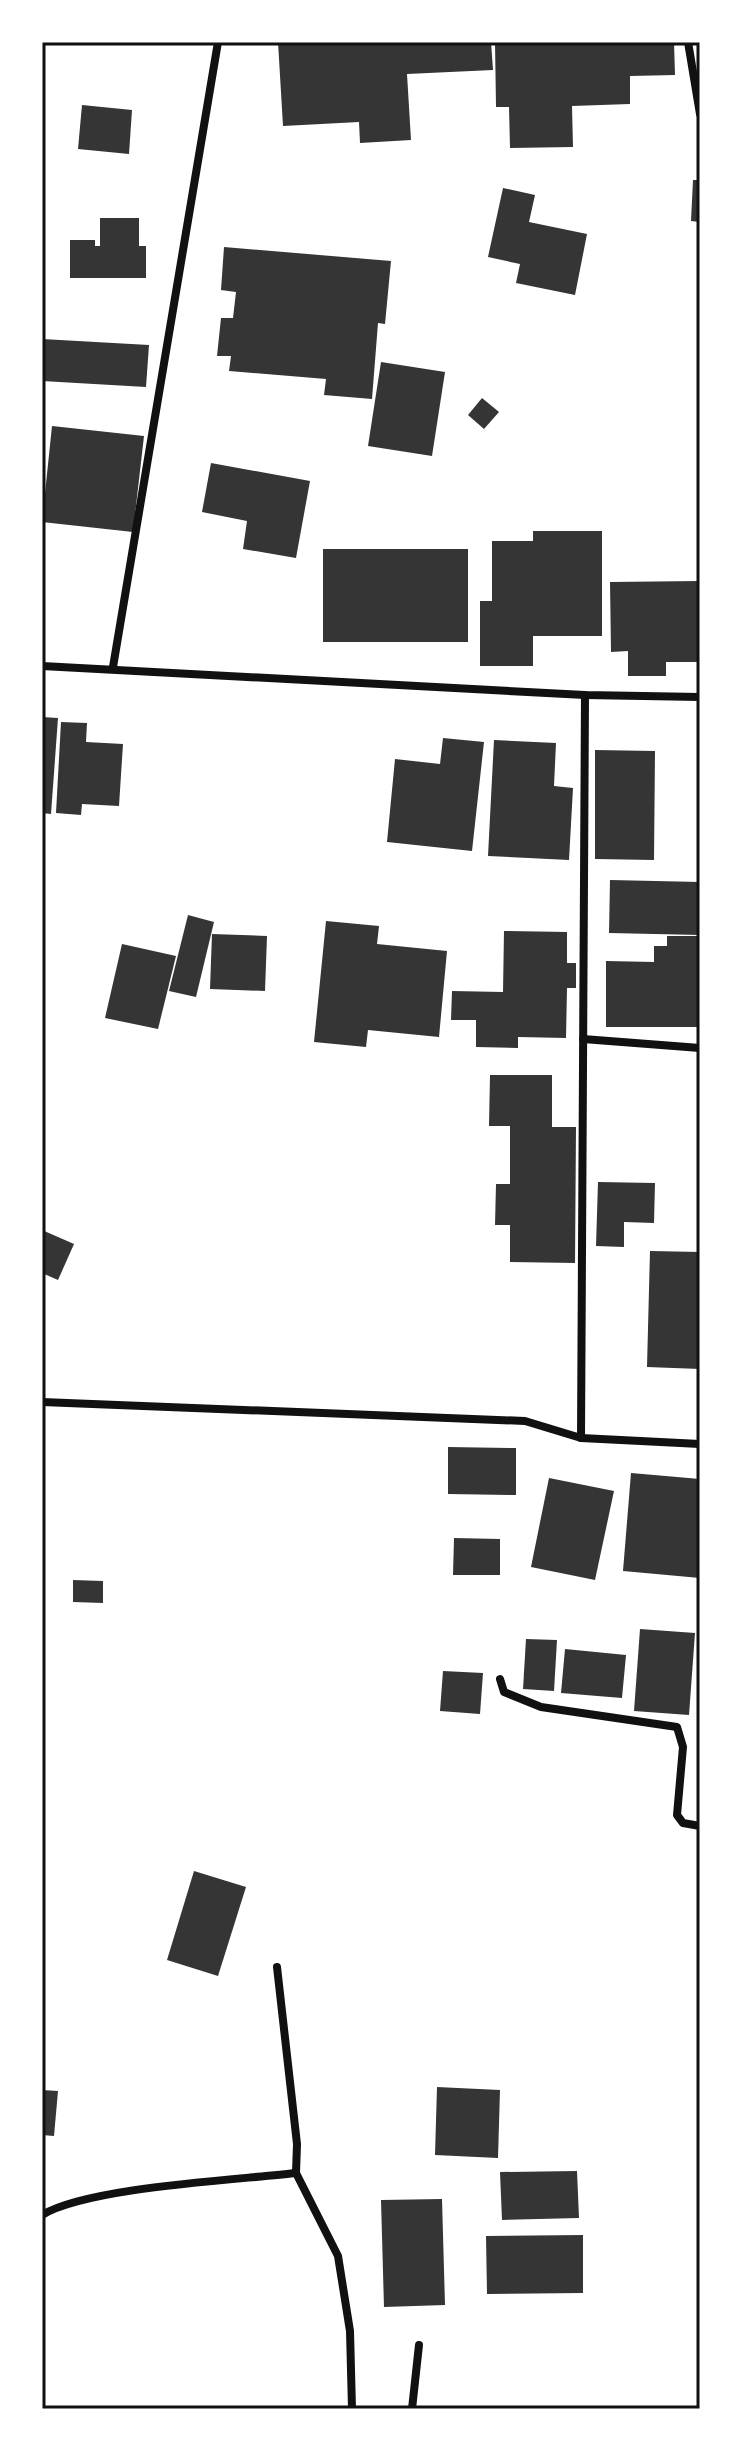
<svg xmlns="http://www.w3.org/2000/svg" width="742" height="2451" font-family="'Titillium Web',sans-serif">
<rect width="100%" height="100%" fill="#fff"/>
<g fill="#353535">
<polygon points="278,42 491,42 493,70 407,74 411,140 360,143 359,122 283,126"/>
<polygon points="495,42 674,42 675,75 630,76 630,104 572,106 573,147 510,148 509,107 496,107"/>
<polygon points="82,105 132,110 129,154 78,149"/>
<polygon points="693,180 700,180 700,222 691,221"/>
<polygon points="503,188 535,195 529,222 587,234 575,295 516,283 520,264 488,257"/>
<polygon points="100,218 139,218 139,246 146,246 146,278 70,278 70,240 95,240 95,246 100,246"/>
<polygon points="224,247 391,261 385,324 378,323 372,399 324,395 326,379 229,371 231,356 217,356 221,318 233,318 236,292 221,290"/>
<polygon points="42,339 149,345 146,387 42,381"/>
<polygon points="381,362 445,372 432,456 368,446"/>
<polygon points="482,398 499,412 484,429 468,415"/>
<polygon points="52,426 144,436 133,532 42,522"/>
<polygon points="211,463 310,481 296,558 243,549 247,521 202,512"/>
<polygon points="533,531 602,531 602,636 533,636 533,666 480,666 480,601 492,601 492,541 533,541"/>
<rect x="323" y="549" width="145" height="93"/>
<polygon points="700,581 700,662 666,662 666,676 628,676 628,651 611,652 610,582"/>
<polygon points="42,717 58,718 51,814 42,813"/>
<polygon points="61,722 87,723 86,742 123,744 119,806 82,804 81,815 56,813"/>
<polygon points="443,738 484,742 472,851 387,842 395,759 440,764"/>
<polygon points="494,740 556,743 554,786 573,788 569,860 488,856"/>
<polygon points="595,750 655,751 654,860 595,859"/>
<polygon points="610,880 700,882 700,935 609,933"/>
<polygon points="188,915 214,922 196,997 169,991"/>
<polygon points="326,921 379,926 377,944 447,951 439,1037 368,1030 366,1047 314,1042"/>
<polygon points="504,931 567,932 567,963 576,963 576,988 567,988 566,1038 518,1037 518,1048 476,1047 476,1020 451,1020 452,991 503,992"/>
<polygon points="212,934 267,936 265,991 210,989"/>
<polygon points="667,936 700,936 700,1027 606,1027 606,961 654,962 654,946 667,946"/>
<polygon points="122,944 176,956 158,1029 105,1018"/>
<polygon points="490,1075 552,1075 552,1127 576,1127 575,1263 510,1262 510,1225 495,1225 496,1184 510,1184 510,1126 489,1126"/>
<polygon points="598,1182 655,1183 654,1223 624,1222 624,1247 596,1246"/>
<polygon points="42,1230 74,1244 58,1280 42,1273"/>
<polygon points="650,1251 700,1252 700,1369 647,1367"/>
<polygon points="448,1447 516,1448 516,1495 448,1494"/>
<polygon points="631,1473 700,1479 700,1578 623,1571"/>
<polygon points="549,1478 614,1491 595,1580 531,1567"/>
<polygon points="454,1538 500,1539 500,1575 453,1575"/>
<polygon points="73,1580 103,1581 103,1603 73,1602"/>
<polygon points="640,1629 695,1633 689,1715 634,1711"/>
<polygon points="526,1639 557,1640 554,1691 523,1689"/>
<polygon points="565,1649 626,1655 622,1698 561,1693"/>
<polygon points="443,1671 483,1673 480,1714 440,1711"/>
<polygon points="194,1871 246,1887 218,1976 167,1960"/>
<polygon points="437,2087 500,2090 498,2158 435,2155"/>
<polygon points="42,2090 58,2091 54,2136 42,2135"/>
<polygon points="577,2171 579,2218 502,2220 500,2172"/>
<polygon points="442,2199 445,2305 384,2307 381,2200"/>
<polygon points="583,2235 583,2293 487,2294 486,2236"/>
</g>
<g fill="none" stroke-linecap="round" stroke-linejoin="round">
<g stroke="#111" stroke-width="8">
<polyline points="688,42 700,114"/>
<polyline points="42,666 585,695 700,697"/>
<polyline points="113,667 218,42"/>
<polyline points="583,1039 700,1048"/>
<polyline points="42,1402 525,1421 581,1438 700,1444"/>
<polyline points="581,1438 585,695"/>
<polyline points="500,1679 504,1692 541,1707 677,1727 683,1747 677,1815 683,1823 700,1826"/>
<polyline points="277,1967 297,2144 296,2173 338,2256 350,2331 352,2409"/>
<path d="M 42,2215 C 88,2187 237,2180 296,2173"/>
<polyline points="412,2409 419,2345"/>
</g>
</g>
<rect width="742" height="2451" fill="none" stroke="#ffffff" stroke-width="88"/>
<rect x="44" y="44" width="654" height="2363" fill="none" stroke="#111" stroke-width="3"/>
</svg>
